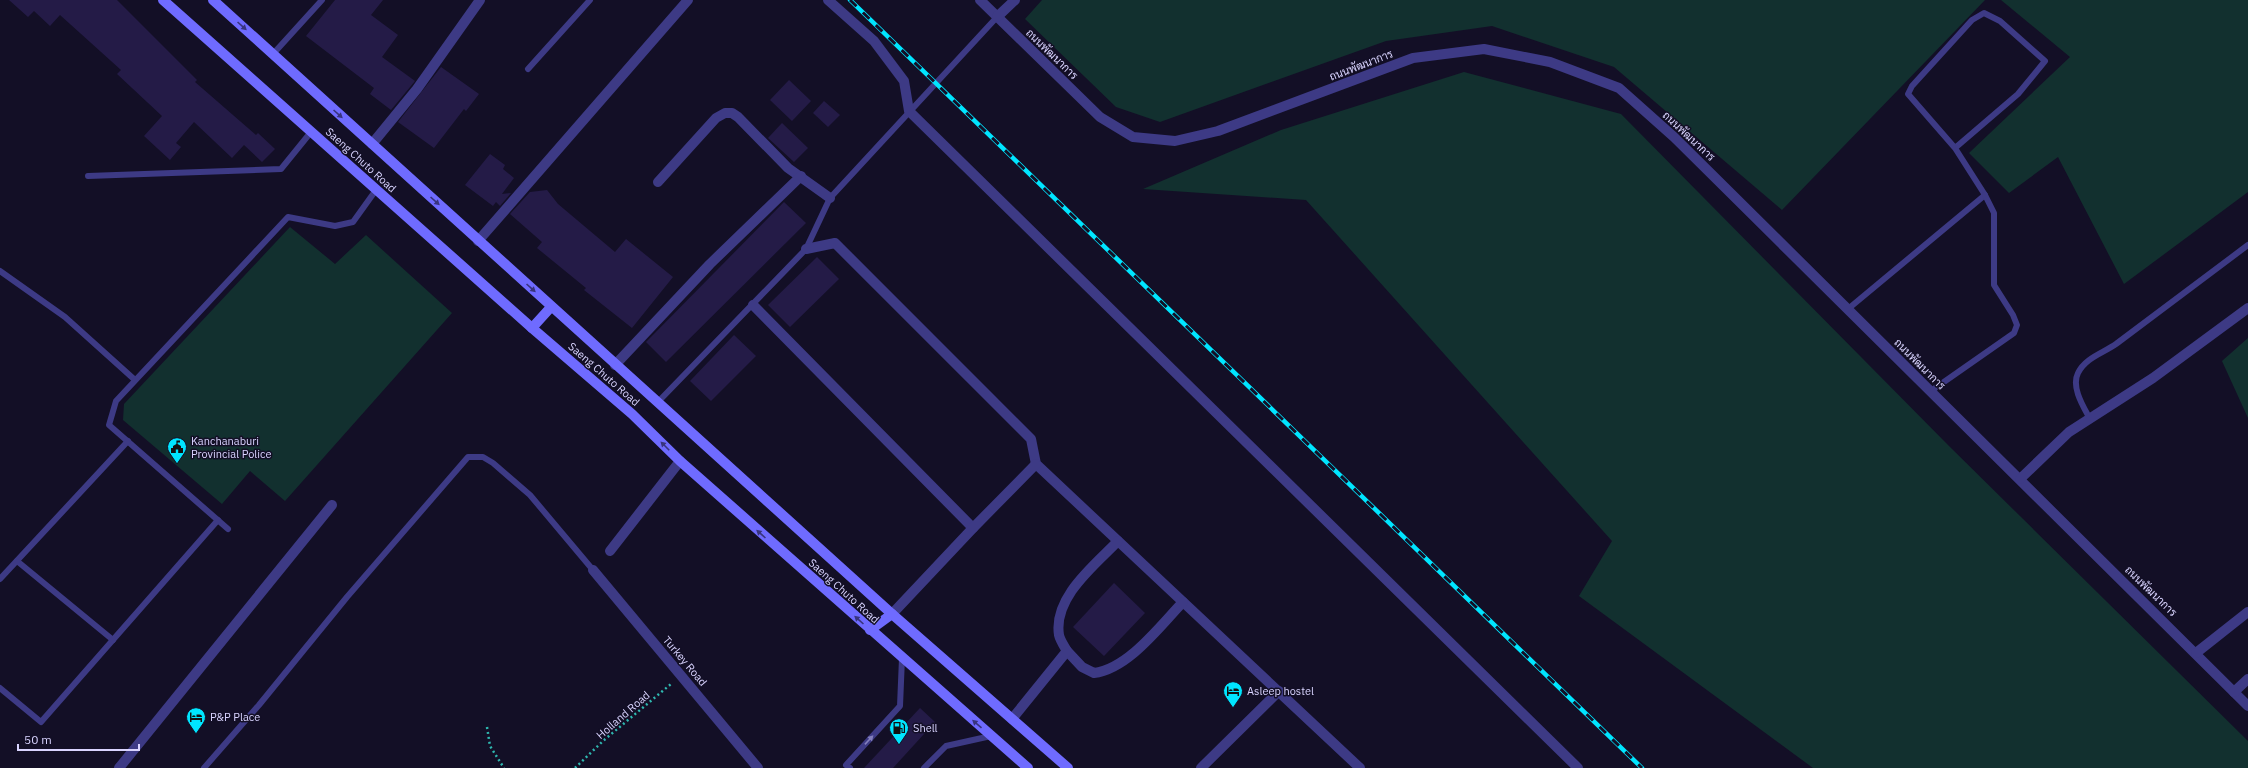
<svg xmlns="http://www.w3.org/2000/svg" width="2248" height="768" font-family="'IBM Plex Sans',Sarabun,sans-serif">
<rect width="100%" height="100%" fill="#130f26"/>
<g fill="#12302f">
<polygon points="1042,0 1985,0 1782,210 1614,67 1492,26 1386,41 1160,122 1116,107 1025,19"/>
<polygon points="2001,0 2248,0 2248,192 2124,284 2058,157 2009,193 1969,153 2070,57"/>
<polygon points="1464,72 1621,114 1949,446 2248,741 2248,768 1813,768 1579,596 1612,541 1306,200 1143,189 1281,130"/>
<polygon points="290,227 335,264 366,235 452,313 285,501 250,471 222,504 123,420 124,404"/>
<polygon points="2248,338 2248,418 2222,361"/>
</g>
<g fill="#241b47">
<polygon points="9,0 117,0 197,80 195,82 256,135 258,133 275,149 262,162 244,145 232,158 194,122 176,143 181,147 170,160 144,136 162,116 117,74 121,70 60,15 50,26 34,11 28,17"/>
<polygon points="335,0 383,0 371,15 398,35 382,57 415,81 391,110 370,94 374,88 306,36"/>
<polygon points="441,67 479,94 466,111 464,109 434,148 398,122"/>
<polygon points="789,80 811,101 792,121 770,100"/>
<polygon points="824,101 840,115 828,127 813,113"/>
<polygon points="782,123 808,148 794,162 768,138"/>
<polygon points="490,154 505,165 503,169 514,178 502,194 511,193 500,206 496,202 493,206 465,185"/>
<polygon points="547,190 558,204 615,252 626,239 673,277 632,328 584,290 586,288 537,248 542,242 510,214 530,192"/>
<polygon points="784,202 806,223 666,362 646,342"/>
<polygon points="817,257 839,279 790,327 768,305"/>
<polygon points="734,335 756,356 711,401 690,381"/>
<polygon points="1114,583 1145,613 1104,656 1073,627"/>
<polygon points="920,708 935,722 893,768 864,768"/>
</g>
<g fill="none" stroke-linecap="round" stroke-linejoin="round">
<g stroke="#2fb8b0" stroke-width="2.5" stroke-dasharray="2 3" stroke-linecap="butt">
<polyline points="487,727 490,746 504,768"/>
<polyline points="575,768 603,741 671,684"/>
</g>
<g stroke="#3d3a85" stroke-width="6">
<polyline points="273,54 322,0"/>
<polyline points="528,69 590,0"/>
<polyline points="88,176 281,169 311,132"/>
<polyline points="0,271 65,317 135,380"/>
<polyline points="1848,309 1985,195 1955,148 1908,94 1912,86 1972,20 1984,13 2000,21 2045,61 2018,94 1955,148"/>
<polyline points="1931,391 2014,333 2017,325 2013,315 1994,285 1994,213 1985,195"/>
<polyline points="657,403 806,249 830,198 997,17"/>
<path d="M 2090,419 C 2083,406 2071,387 2078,373 C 2085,358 2103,353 2116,344 C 2160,311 2204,278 2248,245"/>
<polyline points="228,529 109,425 116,401 288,217 335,226 353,222 376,190"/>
<polyline points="17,561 113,640"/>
<polyline points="0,579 128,441"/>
<polyline points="0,688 41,722 218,520"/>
<polyline points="204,768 259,705 347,597 468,457 483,457 493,463 530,495 593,570"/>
<polyline points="850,768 846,765 900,706 902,658"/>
<polyline points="924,768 946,746 991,736"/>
</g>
<g stroke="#3d3a85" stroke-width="10">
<polyline points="828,0 874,41 904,81 909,111 1578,768"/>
<polyline points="980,0 1100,117 1133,137 1175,141 1218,131 1413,58 1484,49 1550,62 1619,88 1674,137 2248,706"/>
<polyline points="997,17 1015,0"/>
<polyline points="372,144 417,89 480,0"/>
<polyline points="658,182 716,118 725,113 732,113 738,117 788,168 830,198"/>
<polyline points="478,241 688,0"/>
<polyline points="806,249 835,243 1031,439 1036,464 1360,768"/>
<polyline points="753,305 973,528"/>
<polyline points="615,365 710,264 801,176"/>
<polyline points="2020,479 2069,432 2153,378 2248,308"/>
<polyline points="610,551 680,461"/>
<polyline points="593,570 758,768"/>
<polyline points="892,614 973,528 1036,464"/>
<path d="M 1067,651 L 1082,667 L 1094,673 C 1128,669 1160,626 1183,602"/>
<polyline points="2196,653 2248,612"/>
<polyline points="2234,692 2248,679"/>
<path d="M 1012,719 L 1067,651 C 1064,646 1060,640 1059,635 C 1053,597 1095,565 1118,541"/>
<polyline points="119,768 332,505"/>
<polyline points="1201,768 1279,691"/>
</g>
<g stroke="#6f6bff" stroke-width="10">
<polyline points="163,0 532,328 632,414 680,461 1028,768"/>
<polyline points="213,0 892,614 1068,768"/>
<polyline points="532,328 551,307"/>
<polyline points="870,630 892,614"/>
</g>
<g stroke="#00e5ff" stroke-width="4.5">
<polyline id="rail" points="850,0 1642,768"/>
</g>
<use href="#rail" stroke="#130f26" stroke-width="3" stroke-dasharray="9" stroke-linecap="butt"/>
</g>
<defs><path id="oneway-solid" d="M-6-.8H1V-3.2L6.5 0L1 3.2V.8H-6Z"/></defs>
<g fill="#38347d">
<use href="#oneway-solid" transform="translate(242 26) rotate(42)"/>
<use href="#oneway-solid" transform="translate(338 114) rotate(42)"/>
<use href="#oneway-solid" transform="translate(435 201) rotate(42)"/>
<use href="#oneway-solid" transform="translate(531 288) rotate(42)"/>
<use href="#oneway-solid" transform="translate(665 446) rotate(-135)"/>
<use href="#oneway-solid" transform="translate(761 534) rotate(-138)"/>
<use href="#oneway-solid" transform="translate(859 620) rotate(-138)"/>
<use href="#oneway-solid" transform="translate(977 724) rotate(-139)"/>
</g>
<use fill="#837fbc" href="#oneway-solid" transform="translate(869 740) rotate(-47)"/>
<defs>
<g id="civic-pin" transform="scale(1)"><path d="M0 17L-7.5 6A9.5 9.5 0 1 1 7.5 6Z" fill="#00e5ff" stroke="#130f26"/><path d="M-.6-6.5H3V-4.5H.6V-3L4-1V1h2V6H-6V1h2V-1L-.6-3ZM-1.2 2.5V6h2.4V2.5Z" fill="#111"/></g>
<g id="hotel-pin" transform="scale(1)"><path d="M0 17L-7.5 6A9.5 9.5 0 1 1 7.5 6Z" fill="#00e5ff" stroke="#130f26"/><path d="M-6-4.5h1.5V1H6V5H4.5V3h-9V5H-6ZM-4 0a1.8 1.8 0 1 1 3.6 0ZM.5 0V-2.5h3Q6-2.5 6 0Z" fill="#111"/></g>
<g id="fuel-pin" transform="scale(1)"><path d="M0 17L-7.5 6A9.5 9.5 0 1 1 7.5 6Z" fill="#00e5ff" stroke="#130f26"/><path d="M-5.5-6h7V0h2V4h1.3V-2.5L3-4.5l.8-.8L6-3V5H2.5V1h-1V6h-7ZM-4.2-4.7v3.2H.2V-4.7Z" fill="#111"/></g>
</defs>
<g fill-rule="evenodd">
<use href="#civic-pin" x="177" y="447"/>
<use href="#hotel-pin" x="1233" y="691"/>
<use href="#hotel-pin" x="196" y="717"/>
<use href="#fuel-pin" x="899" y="728"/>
</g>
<g text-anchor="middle" stroke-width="3" stroke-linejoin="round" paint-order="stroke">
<g font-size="11" fill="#d9d4ff" stroke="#130f26">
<text transform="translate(1052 54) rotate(44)" y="4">ถนนพัฒนาการ</text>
<text transform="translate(1361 65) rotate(-21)" y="4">ถนนพัฒนาการ</text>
<text transform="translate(1689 136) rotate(43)" y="4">ถนนพัฒนาการ</text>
<text transform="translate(361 160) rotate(42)" y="4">Saeng Chuto Road</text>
<text transform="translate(1920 364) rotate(45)" y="4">ถนนพัฒนาการ</text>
<text transform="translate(604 374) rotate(41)" y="4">Saeng Chuto Road</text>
<text transform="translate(844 591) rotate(42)" y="4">Saeng Chuto Road</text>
<text transform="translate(2151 591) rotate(44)" y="4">ถนนพัฒนาการ</text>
<text transform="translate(685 661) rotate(50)" y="4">Turkey Road</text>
<text transform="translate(623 715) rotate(-41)" y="4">Holland Road</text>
</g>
<g font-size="11" fill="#d9d4ff" stroke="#130f26" text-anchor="start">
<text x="191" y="445">Kanchanaburi<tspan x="191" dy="13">Provincial Police</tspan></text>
<text x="1247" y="695">Asleep hostel</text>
<text x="210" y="721">P&amp;P Place</text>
<text x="913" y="732">Shell</text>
</g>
</g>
<path d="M18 744v6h121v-6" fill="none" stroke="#d9d4ff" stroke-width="2"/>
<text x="24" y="744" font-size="12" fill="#d9d4ff" stroke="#130f26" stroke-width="3" paint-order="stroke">50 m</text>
</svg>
